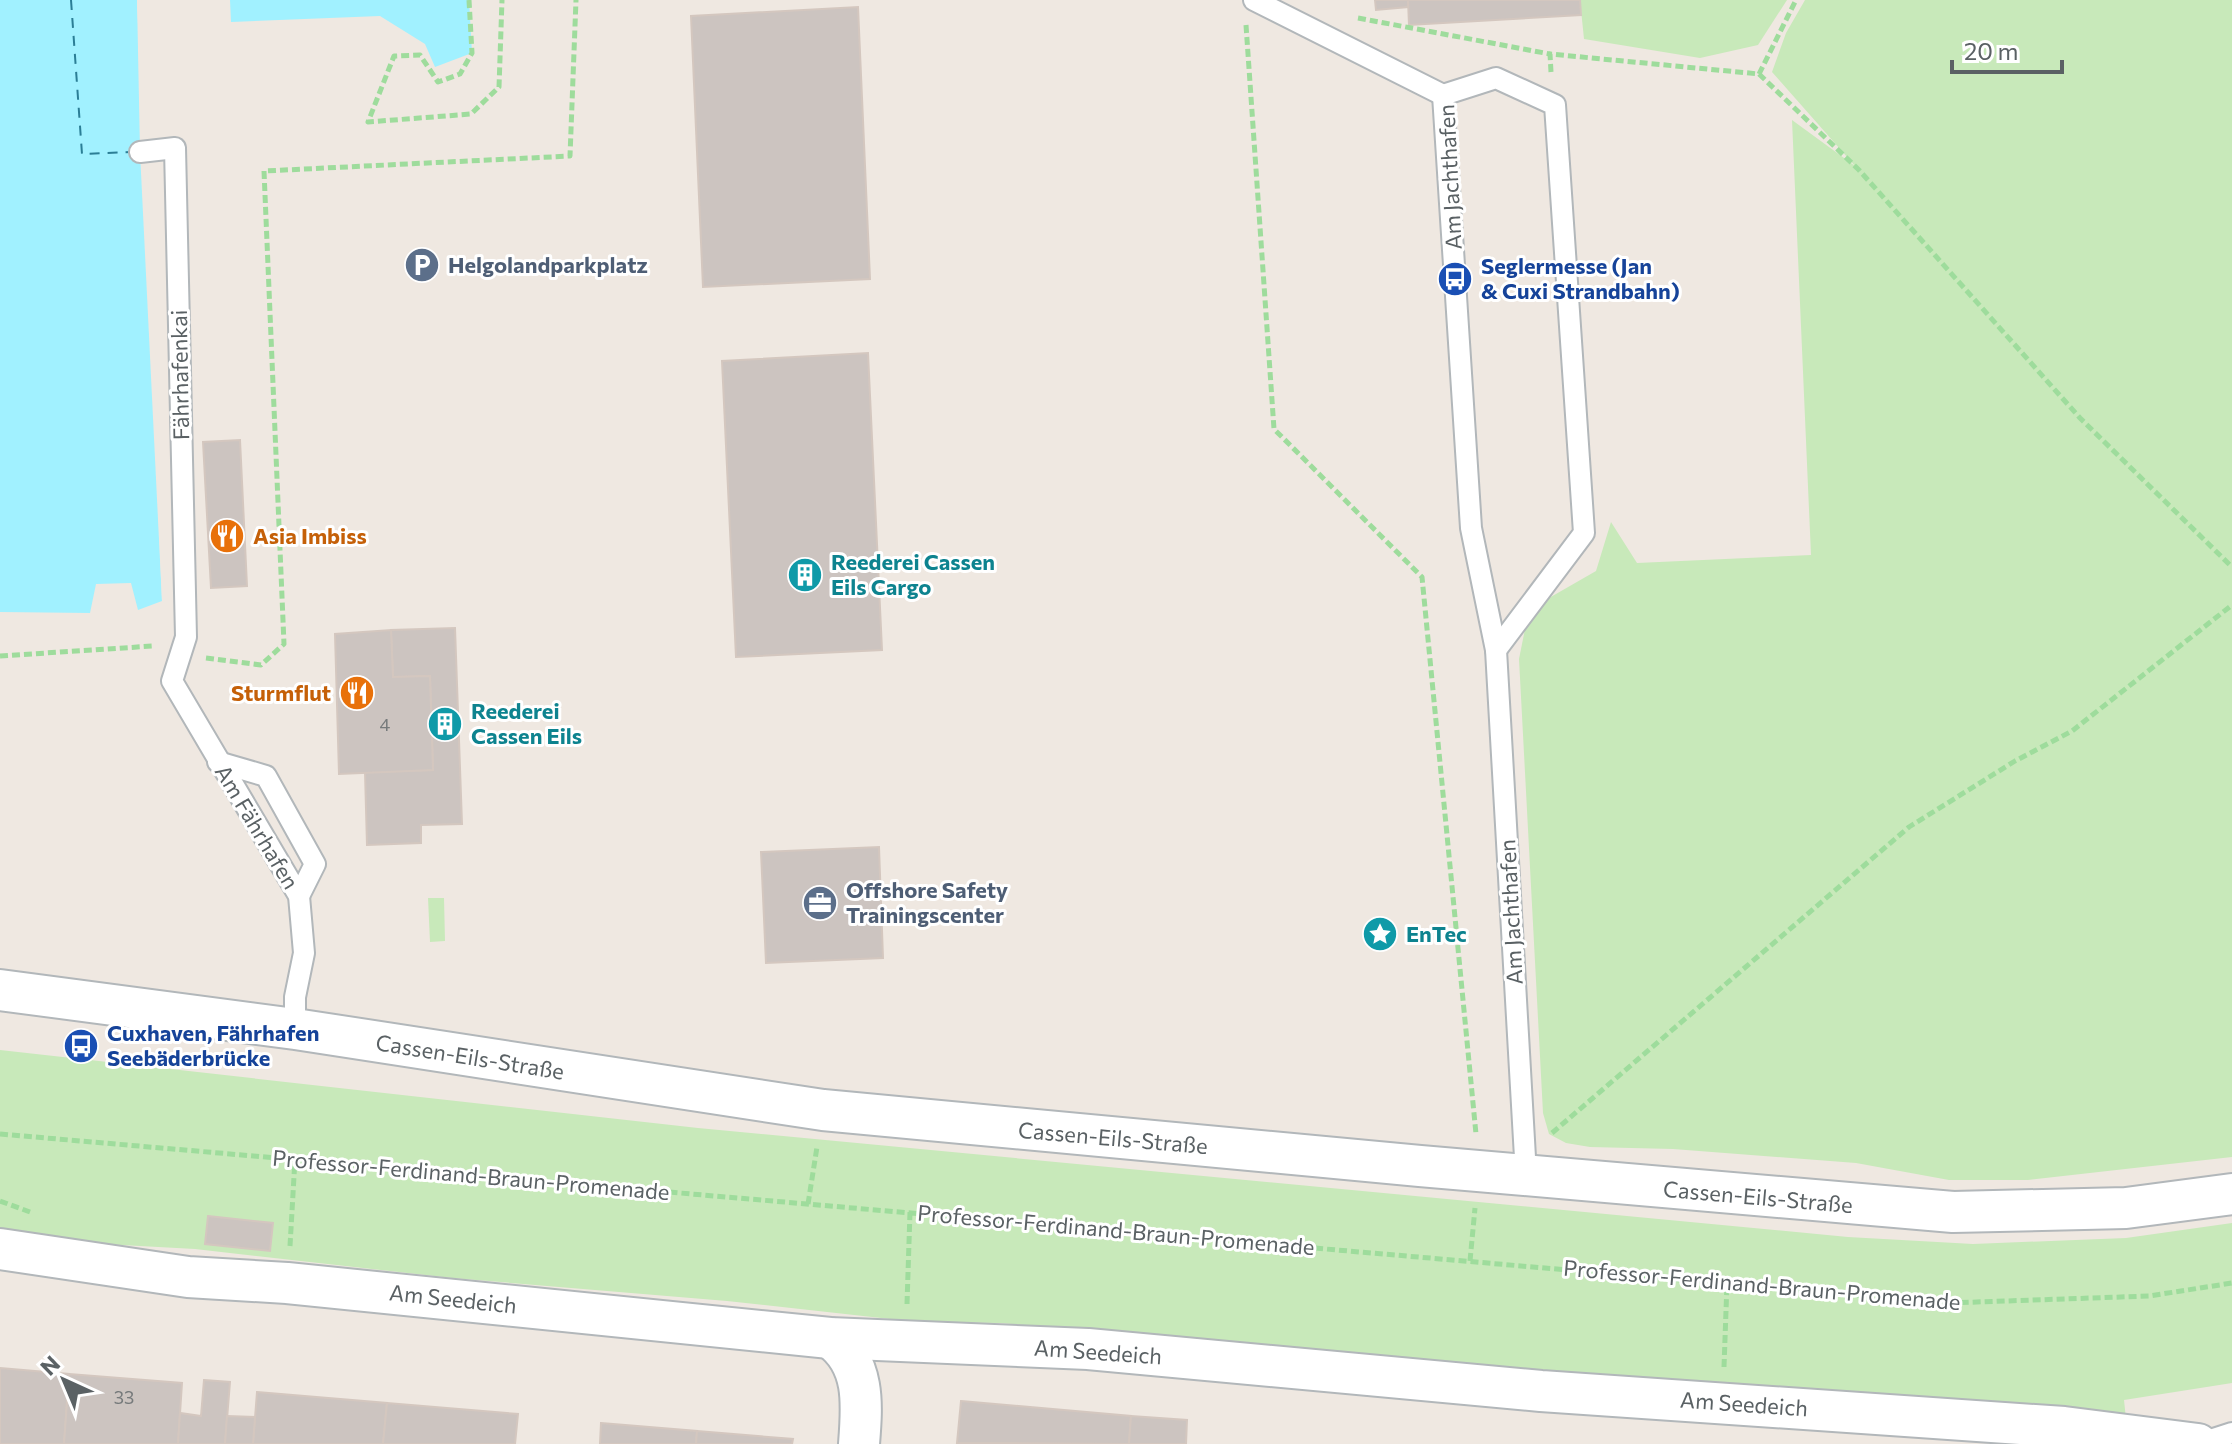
<svg xmlns="http://www.w3.org/2000/svg" width="2232" height="1444" font-family="Commissioner,sans-serif">
<rect width="100%" height="100%" fill="#efe8e1"/>
<g fill="#c8e9ba">
<polygon points="1580,0 1787,0 1758,45 1700,58 1584,39"/>
<polygon points="1805,0 2232,0 2232,1157 2028,1180 1949,1180 1856,1163 1673,1149 1590,1147 1566,1143 1549,1134 1543,1113 1519,659 1525,629 1533,615 1549,598 1596,571 1611,522 1637,563 1811,555 1792,120 1855,166 1772,72 1786,33"/>
<polygon points="428,898 444,898 445,941 430,942"/>
<polygon points="0,1050 698,1128 1848,1237 1973,1244 2126,1238 2232,1223 2232,1383 2124,1400 2126,1419 1910,1404 1000,1323 917,1322 727,1301 452,1278 195,1249 85,1243 0,1230"/>
</g>
<g fill="#a1f1ff">
<polygon points="0,0 137,0 162,601 138,610 131,583 96,584 90,613 0,612"/>
<polygon points="230,0 469,0 472,53 435,67 425,44 380,16 231,22"/>
</g>
<polygon fill="#efe8e1" points="137,0 141,0 165,603 162,601 140,152"/>
<g fill="none" stroke-linecap="round" stroke-linejoin="round">
<polyline stroke="#2b7e96" stroke-width="2" stroke-dasharray="10 8" stroke-linecap="butt" points="71,0 82,154 131,152"/>
</g>
<g fill="#ccc4c0" stroke="#d4c7bf" stroke-width="2">
<polygon points="1375,0 1408,0 1408,7 1376,10"/>
<polygon points="1408,0 1580,0 1581,15 1409,25"/>
<polygon points="858,7 870,279 703,287 691,16"/>
<polygon points="868,353 882,650 736,657 722,361"/>
<polygon points="240,440 247,586 211,588 203,442"/>
<polygon points="455,628 462,824 421,825 421,843 367,845 365,772 433,770 430,676 393,677 391,630"/>
<polygon points="391,630 393,677 430,676 433,770 339,774 335,634"/>
<polygon points="879,847 883,958 766,963 761,852"/>
<polygon points="208,1216 273,1223 270,1251 205,1244"/>
<polygon points="0,1368 69,1374 64,1444 0,1444"/>
<polygon points="69,1374 182,1383 178,1444 64,1444"/>
<polygon points="204,1380 230,1382 225,1444 178,1444 180,1413 201,1416"/>
<polygon points="257,1392 387,1403 383,1444 253,1444"/>
<polygon points="961,1401 1131,1416 1129,1444 957,1443"/>
<polygon points="387,1403 518,1414 515,1444 383,1444"/>
<polygon points="227,1416 255,1417 253,1444 225,1444"/>
<polygon points="1131,1416 1187,1420 1186,1444 1129,1444"/>
<polygon points="601,1423 697,1431 696,1444 600,1444"/>
<polygon points="697,1431 793,1439 792,1444 696,1444"/>
</g>
<g fill="none" stroke-linecap="round" stroke-linejoin="round">
<g stroke="#b2b7ba" stroke-width="24">
<g id="lane">
<polyline points="1254,0 1443,95"/>
<polyline points="1443,95 1471,528 1496,650 1526,1175"/>
<polyline points="1443,95 1496,78 1555,105 1584,533 1496,650"/>
<polyline points="140,152 175,148 186,637 172,681 299,896 304,953 295,997 295,1029"/>
<polyline points="218,762 266,776 315,864 299,896"/>
<polyline points="2198,1444 2232,1433"/>
</g>
</g>
<g stroke="#b2b7ba" stroke-width="44">
<g id="street">
<polyline points="0,990 295,1029 823,1110 1420,1166 1953,1212 2126,1208 2232,1194"/>
<polyline points="0,1249 188,1277 287,1283 830,1338 1088,1349 1541,1391 2064,1427 2198,1444"/>
<path d="M 830,1338 C 866,1363 862,1406 859,1444"/>
</g>
</g>
<g stroke="#9edc9c" stroke-width="5" stroke-dasharray="8 4" stroke-linecap="butt">
<polyline points="469,0 472,53 460,74 438,82 420,55 394,56 368,122 471,114 499,87 502,0"/>
<polyline points="1358,18 1550,54"/>
<polyline points="1246,25 1274,429 1422,577 1476,1134"/>
<polyline points="1551,72 1550,54 1759,74 1859,170 2080,418 2232,567"/>
<polyline points="1759,74 1796,0"/>
<polyline points="0,656 153,646"/>
<polyline points="206,658 261,665 284,644 264,171 570,156 576,0"/>
<polyline points="1552,1133 1909,827 2015,761 2072,731 2232,605"/>
<polyline points="0,1134 1948,1303 2149,1296 2232,1283"/>
<polyline points="0,1201 30,1212"/>
<polyline points="808,1204 817,1147"/>
<polyline points="290,1246 295,1159"/>
<polyline points="1470,1261 1475,1208"/>
<polyline points="907,1304 910,1212"/>
<polyline points="1724,1367 1727,1283"/>
</g>
<use href="#lane" stroke="#fff" stroke-width="20"/>
<use href="#street" stroke="#fff" stroke-width="40"/>
</g>
<defs>
<g id="parking-disc" transform="scale(1.8)"><circle r="9.5" fill="#5c6f8a" stroke="#fff"/><path d="M-3.5-5.5H1a3.5 3.5 0 0 1 0 7H-1V5.5H-3.5ZM-1-3.4V-.6H.8a1.4 1.4 0 0 0 0-2.8Z" fill="#fff"/></g>
<g id="bus-disc" transform="scale(1.8)"><circle r="9.5" fill="#1a4fb4" stroke="#fff"/><path d="M-5-6H5V4H4V6H2V4H-2V6H-4V4H-5ZM-3.5-4V0h7V-4ZM-3.5 1.2v1.5H-2V1.2ZM2 1.2v1.5H3.5V1.2Z" fill="#fff"/></g>
<g id="restaurant-disc" transform="scale(1.8)"><circle r="9.5" fill="#e8710a" stroke="#fff"/><path d="M-5-6h1v4h1v-4h1v4h1v-4h1v5L-1.5 .5V6h-2V.5L-5-1ZM5-6V6H3V1.5H1.5Q1.5-4 5-6Z" fill="#fff"/></g>
<g id="building-disc" transform="scale(1.8)"><circle r="9.5" fill="#0f9aa8" stroke="#fff"/><path d="M-4-6H4V6H1V3H-1V6H-4ZM-2.5-4.3h1.7v1.8h-1.7ZM.8-4.3h1.7v1.8H.8ZM-2.5-1h1.7V.8h-1.7ZM.8-1h1.7V.8H.8Z" fill="#fff"/></g>
<g id="office-disc" transform="scale(1.8)"><circle r="9.5" fill="#5c6f8a" stroke="#fff"/><path d="M-6-3h4V-5.5h4V-3h4V5H-6ZM-1-4.5V-3h2v-1.5ZM-6 0V1H6V0Z" fill="#fff"/></g>
<g id="sight-disc" transform="scale(1.8)"><circle r="9.5" fill="#0f9aa8" stroke="#fff"/><path d="M0-6L1.8-2.2L6-1.7L2.9 1.2L3.7 5.4L0 3.3L-3.7 5.4L-2.9 1.2L-6-1.7L-1.8-2.2Z" fill="#fff"/></g>
</defs>
<g fill-rule="evenodd">
<use href="#parking-disc" x="422" y="265"/>
<use href="#bus-disc" x="1455" y="279"/>
<use href="#restaurant-disc" x="227" y="536"/>
<use href="#building-disc" x="805" y="575"/>
<use href="#restaurant-disc" x="357" y="693"/>
<use href="#building-disc" x="445" y="724"/>
<use href="#office-disc" x="820" y="903"/>
<use href="#sight-disc" x="1380" y="934"/>
<use href="#bus-disc" x="81" y="1046"/>
</g>
<g text-anchor="middle" stroke-width="6" stroke-linejoin="round" paint-order="stroke">
<g font-size="18" fill="#767a7b">
<text x="385" y="731">4</text>
<text x="124" y="1404">33</text>
</g>
<g font-size="22" fill="#5a6164" stroke="#fff">
<text transform="translate(1450 177) rotate(-93)" y="8">Am Jachthafen</text>
<text transform="translate(180 375) rotate(-91)" y="8">Fährhafenkai</text>
<text transform="translate(257 827) rotate(59)" y="8">Am Fährhafen</text>
<text transform="translate(1511 912) rotate(-93)" y="8">Am Jachthafen</text>
<text transform="translate(470 1057) rotate(9)" y="8">Cassen-Eils-Straße</text>
<text transform="translate(1113 1138) rotate(5)" y="8">Cassen-Eils-Straße</text>
<text transform="translate(471 1175) rotate(5)" y="8">Professor-Ferdinand-Braun-Promenade</text>
<text transform="translate(1758 1197) rotate(5)" y="8">Cassen-Eils-Straße</text>
<text transform="translate(1116 1230) rotate(5)" y="8">Professor-Ferdinand-Braun-Promenade</text>
<text transform="translate(1762 1285) rotate(5)" y="8">Professor-Ferdinand-Braun-Promenade</text>
<text transform="translate(453 1299) rotate(6)" y="8">Am Seedeich</text>
<text transform="translate(1098 1352) rotate(4)" y="8">Am Seedeich</text>
<text transform="translate(1744 1404) rotate(4)" y="8">Am Seedeich</text>
</g>
<g font-size="22" font-weight="bold" fill="#4e5e75" stroke="#fff" text-anchor="start">
<text x="448" y="273">Helgolandparkplatz</text>
<text x="846" y="898">Offshore Safety<tspan x="846" dy="25">Trainingscenter</tspan></text>
</g>
<g font-size="22" font-weight="bold" fill="#164399" stroke="#fff" text-anchor="start">
<text x="1481" y="274">Seglermesse (Jan<tspan x="1481" dy="25">&amp; Cuxi Strandbahn)</tspan></text>
<text x="107" y="1041">Cuxhaven, Fährhafen<tspan x="107" dy="25">Seebäderbrücke</tspan></text>
</g>
<g font-size="22" font-weight="bold" fill="#c56008" stroke="#fff" text-anchor="start">
<text x="253" y="544">Asia Imbiss</text>
<text x="331" y="701" text-anchor="end">Sturmflut</text>
</g>
<g font-size="22" font-weight="bold" fill="#0d838f" stroke="#fff" text-anchor="start">
<text x="831" y="570">Reederei Cassen<tspan x="831" dy="25">Eils Cargo</tspan></text>
<text x="471" y="719">Reederei<tspan x="471" dy="25">Cassen Eils</tspan></text>
<text x="1406" y="942">EnTec</text>
</g>
</g>
<g transform="translate(64 1380) rotate(316)" stroke="#ffffff" stroke-width="6" paint-order="stroke">
<path d="M0-6L14 30L0 20L-14 30Z" fill="#5a6164"/>
<text y="-12" font-size="22" font-weight="bold" text-anchor="middle" fill="#5a6164">N</text>
</g>
<path d="M1952 60v12h110v-12" fill="none" stroke="#5a6164" stroke-width="4"/>
<text x="1964" y="60" font-size="24" fill="#5a6164" stroke="#ffffff" stroke-width="6" paint-order="stroke">20 m</text>
</svg>
